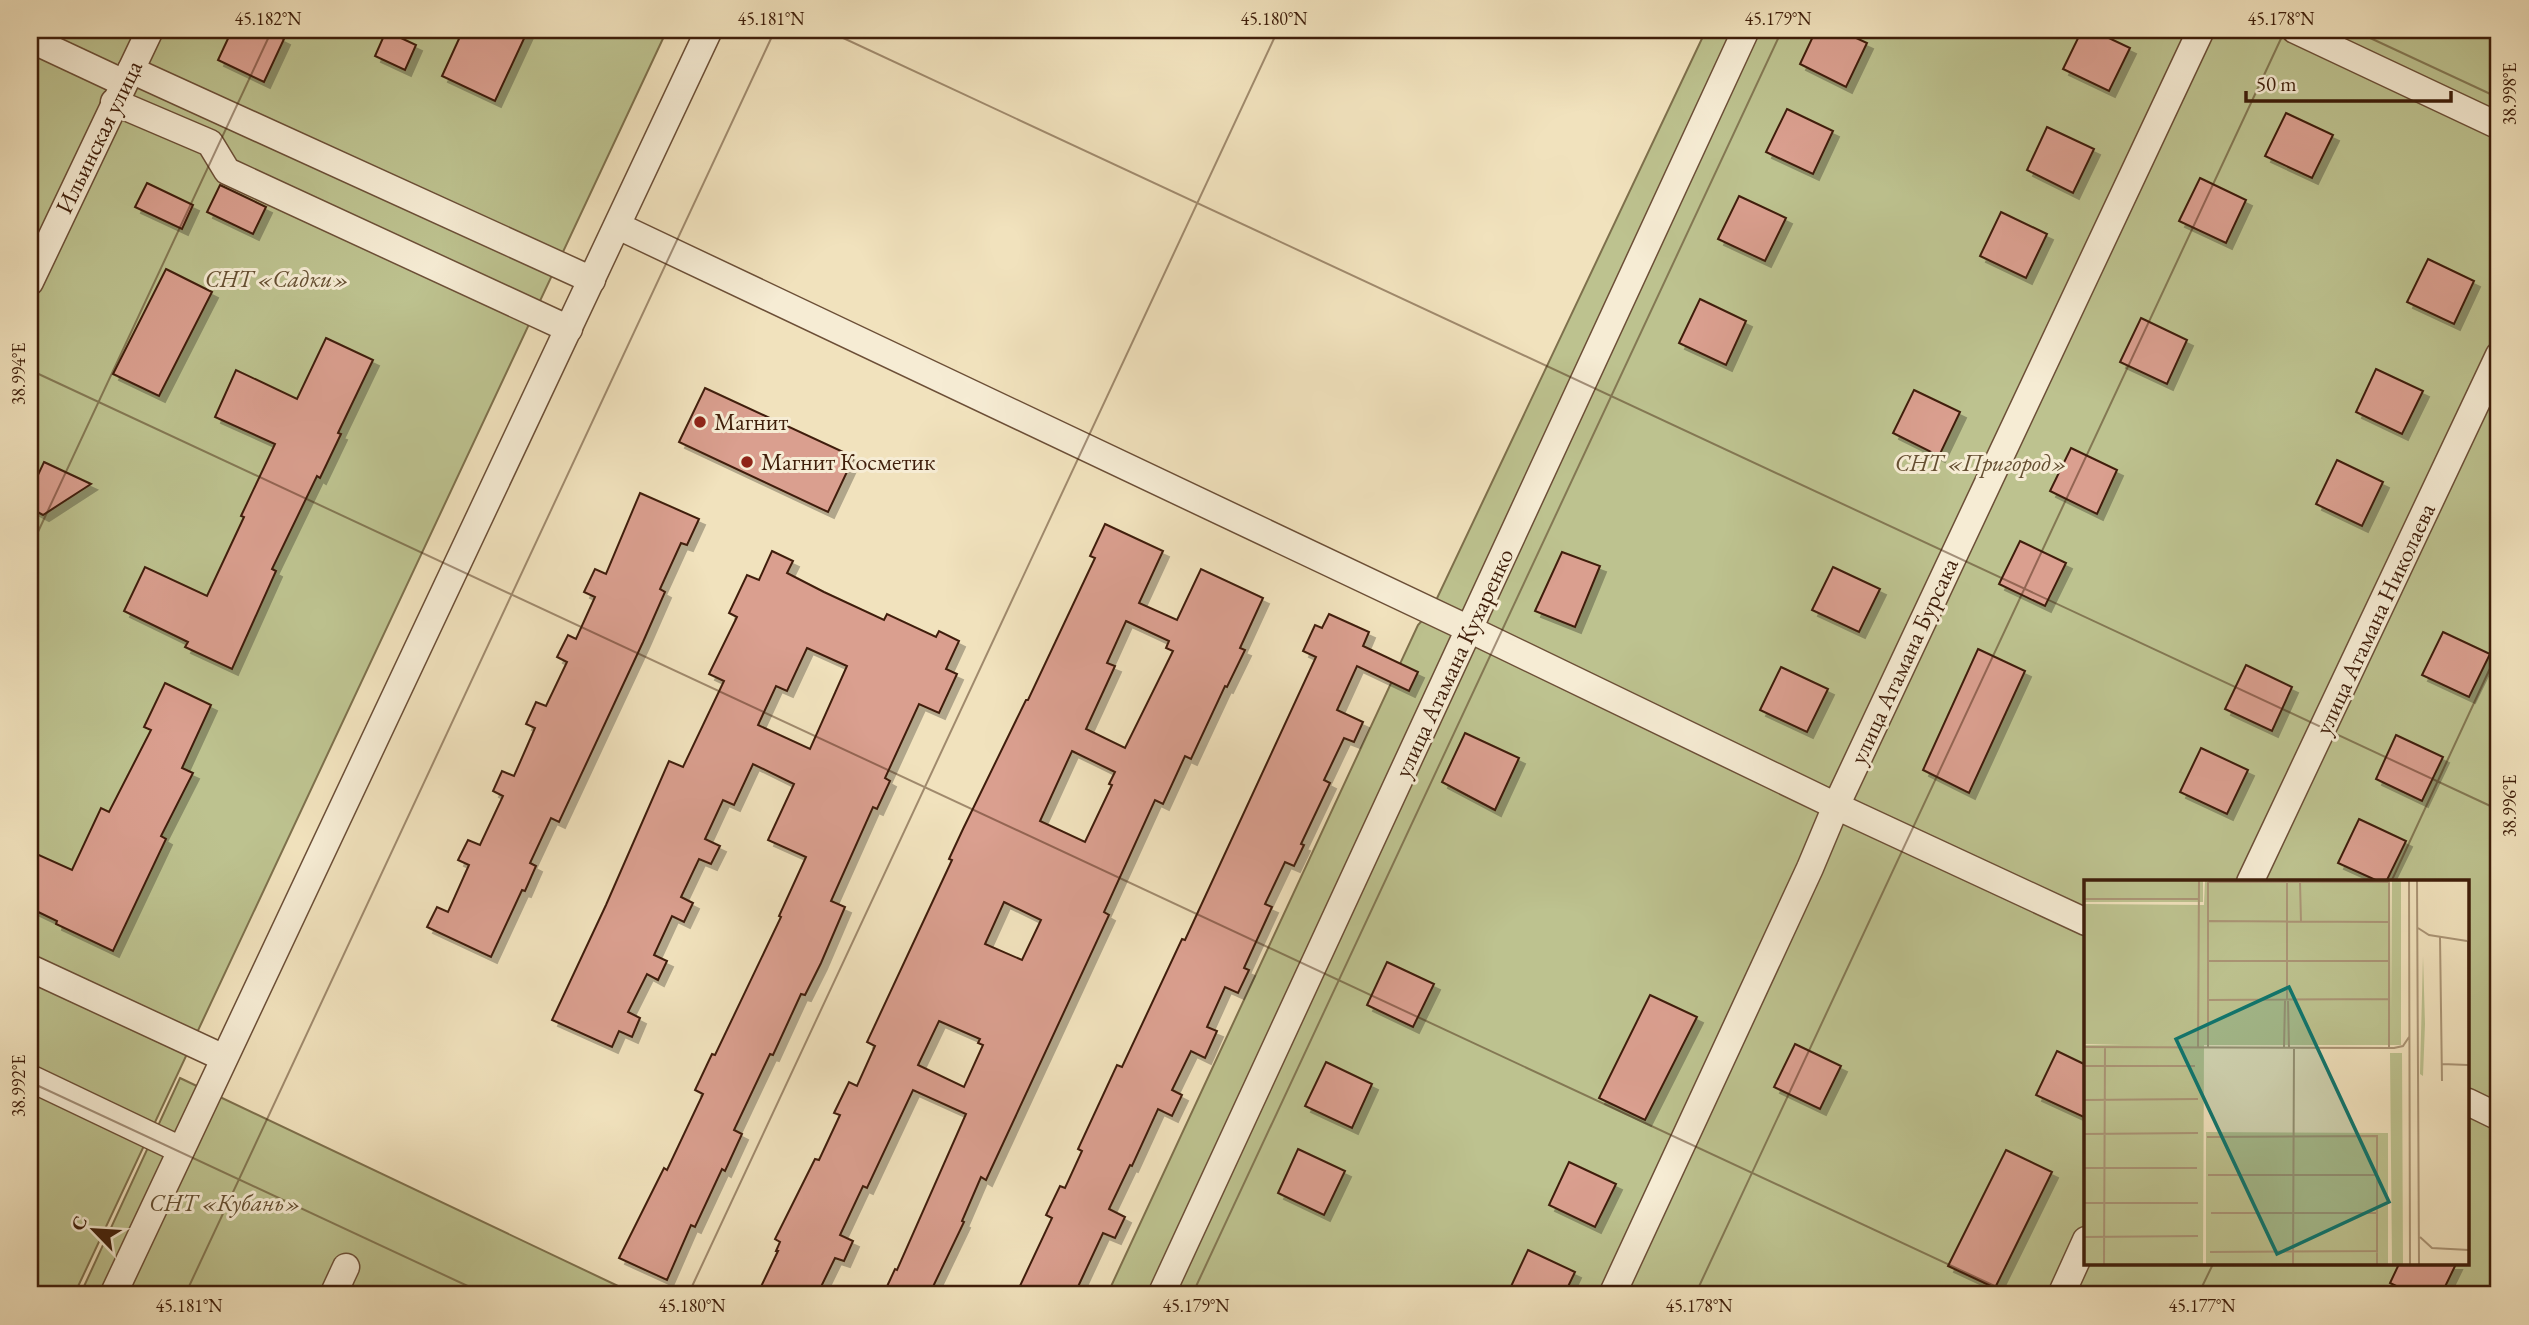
<svg xmlns="http://www.w3.org/2000/svg" width="2529" height="1325" font-family="'EB Garamond',serif">
<defs>
<filter id="shadow"><feDropShadow dx="6" dy="6" stdDeviation="0" flood-color="#0004"/></filter>
</defs>
<rect width="100%" height="100%" fill="#f1e2bd"/>
<filter id="stains"><feTurbulence type="fractalNoise" baseFrequency=".00286" numOctaves="4"/><feColorMatrix values="0 0 0 0 .2 0 0 0 0 .09 0 0 0 0 .02 0 0 0 .5 -.17"/></filter>
<radialGradient id="worn" r=".72"><stop offset=".6" stop-color="#630" stop-opacity="0"/><stop offset="1" stop-color="#630" stop-opacity=".3"/></radialGradient>
<g fill="#bdc28f" stroke="#7e704c" stroke-width="2" fill-rule="evenodd">
<polygon points="30,30 667,30 74,1295 30,1295"/>
<path d="M 1706,30 L 2499,30 L 2499,1295 L 1107,1295 L 1418,625 L 1431,611 ZM 2086,882 L 2468,882 L 2468,1264 L 2086,1264 Z"/>
<polygon points="180,1078 637,1295 80,1295"/>
</g>
<g fill="#da9f8f" stroke="#3f1e0a" stroke-width="2" fill-rule="evenodd" filter="url(#shadow)">
<polygon points="232,30 266,30 284,39 264,82 218,60"/>
<polygon points="463,30 528,30 495,101 442,76"/>
<polygon points="1816,30 1839,30 1867,43 1846,87 1800,64"/>
<polygon points="2082,30 2092,30 2130,48 2109,91 2063,69"/>
<polygon points="386,31 416,45 405,70 375,56"/>
<polygon points="1787,109 1833,131 1813,174 1766,152"/>
<polygon points="2286,113 2333,135 2312,178 2265,156"/>
<polygon points="2047,127 2094,149 2073,193 2027,170"/>
<polygon points="2200,178 2246,200 2226,243 2179,221"/>
<polygon points="147,183 193,205 182,229 135,207"/>
<polygon points="220,185 266,207 253,234 207,212"/>
<polygon points="1739,196 1786,218 1765,261 1718,239"/>
<polygon points="2001,212 2047,234 2026,278 1980,256"/>
<polygon points="2428,259 2474,281 2454,324 2407,302"/>
<polygon points="166,269 212,292 159,396 113,374"/>
<polygon points="1700,299 1746,321 1726,365 1679,343"/>
<polygon points="2141,318 2187,340 2167,384 2120,362"/>
<polygon points="326,338 373,360 338,433 341,434 320,478 317,476 272,569 276,571 232,669 185,647 188,642 124,611 145,567 207,596 244,517 241,516 275,444 215,417 236,370 297,399"/>
<polygon points="2376,369 2423,391 2402,434 2356,412"/>
<polygon points="705,388 854,457 828,512 679,442"/>
<polygon points="1914,390 1960,412 1939,456 1893,433"/>
<polygon points="2071,448 2117,470 2097,514 2050,491"/>
<polygon points="2337,460 2383,482 2362,526 2316,504"/>
<polygon points="44,462 91,484 43,515 30,508 30,492"/>
<polygon points="640,493 699,519 687,545 681,543 660,589 665,592 643,642 559,822 551,818 530,863 536,866 525,891 522,890 491,957 427,927 437,907 448,912 469,865 458,860 468,840 480,845 503,796 493,791 502,771 514,776 535,728 526,724 536,702 546,706 567,662 557,657 568,635 576,639 595,597 584,592 595,569 606,574"/>
<path d="M 1105,524 L 1163,551 L 1139,603 L 1177,620 L 1201,569 L 1263,598 L 1240,648 L 1245,650 L 1227,687 L 1225,686 L 1191,759 L 1185,756 L 1163,804 L 1155,800 L 1104,912 L 1109,915 L 986,1180 L 981,1177 L 962,1221 L 964,1222 L 929,1295 L 883,1295 L 895,1269 L 897,1270 L 966,1114 L 913,1090 L 867,1188 L 863,1186 L 840,1235 L 853,1241 L 844,1261 L 835,1258 L 817,1295 L 757,1295 L 778,1251 L 776,1251 L 780,1242 L 775,1239 L 815,1159 L 819,1160 L 840,1115 L 834,1113 L 849,1082 L 857,1086 L 875,1046 L 867,1042 L 952,860 L 949,859 L 963,829 L 1026,700 L 1028,700 L 1095,558 L 1090,556 ZM 1126,621 L 1169,641 L 1166,648 L 1173,651 L 1125,748 L 1086,729 L 1115,666 L 1107,663 ZM 1072,751 L 1115,772 L 1109,784 L 1112,785 L 1085,842 L 1040,821 ZM 1004,902 L 1041,920 L 1022,960 L 985,944 ZM 939,1021 L 980,1039 L 978,1043 L 983,1045 L 964,1087 L 918,1065 Z"/>
<polygon points="2020,541 2066,563 2045,606 1999,584"/>
<path d="M 772,551 L 793,561 L 787,573 L 824,592 L 884,620 L 887,614 L 936,637 L 939,631 L 959,641 L 946,669 L 957,674 L 939,713 L 919,704 L 885,778 L 890,781 L 877,809 L 873,807 L 831,901 L 845,907 L 821,963 L 805,995 L 801,994 L 773,1055 L 770,1054 L 734,1130 L 742,1134 L 725,1171 L 722,1169 L 695,1227 L 691,1225 L 667,1280 L 619,1258 L 664,1168 L 667,1170 L 703,1094 L 695,1090 L 712,1054 L 715,1055 L 781,917 L 779,916 L 806,857 L 768,840 L 794,784 L 753,764 L 734,805 L 723,800 L 705,839 L 720,846 L 711,864 L 699,859 L 681,897 L 693,903 L 684,922 L 672,916 L 654,955 L 667,961 L 658,980 L 647,974 L 628,1012 L 640,1018 L 632,1037 L 619,1031 L 612,1047 L 552,1020 L 606,905 L 669,761 L 683,767 L 724,681 L 709,674 L 737,617 L 729,613 L 747,575 L 759,580 ZM 807,648 L 847,666 L 810,749 L 758,725 L 776,686 L 787,691 Z"/>
<polygon points="1562,552 1600,566 1575,627 1535,611"/>
<polygon points="1833,567 1880,589 1859,632 1812,610"/>
<polygon points="1329,614 1369,632 1363,646 1418,672 1409,691 1357,666 1337,710 1363,722 1354,742 1344,738 1324,780 1330,783 1301,844 1304,845 1294,866 1285,862 1265,904 1272,907 1244,968 1249,970 1238,993 1225,987 1207,1027 1217,1031 1205,1058 1191,1051 1172,1090 1182,1095 1172,1116 1158,1109 1132,1166 1130,1165 1109,1209 1125,1217 1115,1238 1103,1233 1076,1291 1071,1288 1068,1295 1033,1295 1019,1288 1052,1218 1046,1215 1060,1186 1065,1188 1082,1151 1078,1149 1117,1065 1122,1067 1182,939 1185,940 1316,657 1303,651 1315,625 1322,628"/>
<polygon points="2443,632 2490,654 2469,697 2422,675"/>
<polygon points="1978,649 2025,671 1969,793 1923,770"/>
<polygon points="2246,665 2292,687 2272,731 2225,709"/>
<polygon points="1781,667 1828,689 1807,732 1760,710"/>
<polygon points="165,683 211,705 182,768 193,773 161,836 166,839 113,951 56,924 57,921 30,908 30,851 72,870 101,808 109,812 151,730 144,727"/>
<polygon points="1465,733 1519,758 1495,810 1442,782"/>
<polygon points="2396,735 2443,757 2422,801 2376,779"/>
<polygon points="2201,748 2248,770 2227,814 2180,792"/>
<polygon points="2359,819 2406,841 2386,882 2380,882 2338,863"/>
<polygon points="1387,962 1434,984 1413,1027 1367,1005"/>
<polygon points="1650,995 1697,1017 1645,1120 1599,1098"/>
<polygon points="1795,1044 1841,1066 1820,1109 1774,1087"/>
<polygon points="2057,1051 2086,1065 2086,1118 2036,1095"/>
<polygon points="1326,1062 1372,1084 1352,1128 1305,1106"/>
<polygon points="1298,1149 1345,1171 1324,1215 1278,1193"/>
<polygon points="2006,1150 2052,1172 1995,1288 1948,1266"/>
<polygon points="1569,1162 1616,1184 1595,1227 1549,1205"/>
<polygon points="1528,1250 1575,1272 1564,1295 1507,1295"/>
<polygon points="2399,1264 2456,1264 2441,1295 2415,1295 2390,1283"/>
</g>
<g fill="none" stroke-linecap="round" stroke-linejoin="round">
<g stroke="#6c4f37" stroke-width="29">
<g id="minor">
<polyline points="2295,30 2499,126"/>
<polyline points="30,39 124,83"/>
<polyline points="131,70 592,280"/>
<polyline points="114,102 210,143 227,171 569,329"/>
<polyline points="618,226 1469,629 1836,806 2086,922"/>
<polyline points="30,282 150,30"/>
<polyline points="2250,882 2499,355"/>
<polyline points="30,968 224,1058"/>
<polyline points="30,1078 181,1150"/>
<polyline points="2468,1102 2499,1117"/>
<polyline points="113,1295 709,30"/>
<polyline points="333,1295 346,1267"/>
<polyline points="1161,1295 1746,30"/>
<polyline points="1612,1295 1810,868 1836,806 2201,30"/>
<polyline points="2061,1295 2086,1240"/>
</g>
</g>
<use href="#minor" stroke="#f6ecd4" stroke-width="26"/>
</g>
<path fill="none" stroke="#3f1e0a" stroke-width="2" stroke-opacity="0.45" d="M 826,30 L 2499,810M 2353,30 L 2499,98M 30,370 L 2014,1295M 30,549 L 272,30M 2391,882 L 2499,649M 30,1082 L 487,1295M 185,1295 L 775,30M 688,1295 L 1278,30M 1192,1295 L 1782,30M 1695,1295 L 2285,30M 2198,1295 L 2213,1264"/>
<g fill="#8f2418" stroke="#f6ecd4" stroke-width="2.5">
<circle cx="700" cy="422" r="7"/>
<circle cx="747" cy="462" r="7"/>
</g>
<g text-anchor="middle" stroke-width="6" stroke-linejoin="round" paint-order="stroke">
<g font-size="24" fill="#3f1e0a" stroke="#f6ecd4">
<text transform="translate(99 137) rotate(-64)" y="8">Ильинская улица</text>
<text transform="translate(2375 619) rotate(-65)" y="8">улица Атамана Николаева</text>
<text transform="translate(1904 661) rotate(-65)" y="8">улица Атамана Бурсака</text>
<text transform="translate(1454 663) rotate(-65)" y="8">улица Атамана Кухаренко</text>
</g>
<g font-size="24" font-style="italic" fill="#654f32" stroke="#f6ecd4">
<text x="277" y="287">СНТ «Садки»</text>
<text x="1981" y="471">СНТ «Пригород»</text>
<text x="225" y="1211">СНТ «Кубань»</text>
</g>
<g font-size="24" fill="#3f1e0a" stroke="#f6ecd4" text-anchor="start">
<text x="714" y="430">Магнит</text>
<text x="761" y="470">Магнит Косметик</text>
</g>
</g>
<g transform="translate(2084 880)">
<rect width="385" height="385" fill="#f1e2bd"/>
<path d="M 0,0 L 119,0 L 119,22 L 0,22 ZM 121,0 L 306,0 L 307,132 L 308,0 L 317,0 L 317,165 L 120,165 L 119,385 L 0,385 L 0,165 L 40,165 L 0,164 L 0,24 L 120,25 ZM 339,76 L 341,144 L 339,196 L 336,194 ZM 306,173 L 318,173 L 319,385 L 308,385 ZM 122,252 L 304,253 L 304,385 L 122,385 Z" fill="#bdc28f"/>
<path fill="none" stroke="#aa9475" stroke-width="2" d="M 325,0 L 326,385M 333,0 L 335,385M 124,2 L 305,2M 124,2 L 124,40M 216,2 L 217,42M 0,19 L 115,19M 334,48 L 345,55 L 383,61M 356,57 L 358,201M 384,61 L 385,211M 124,81 L 304,81M 124,120 L 305,119M 203,120 L 203,0M 204,121 L 205,168M 0,167 L 310,168 L 319,166 L 325,157M 114,168 L 115,0M 124,168 L 124,41 L 305,42M 200,168 L 201,120M 305,168 L 305,2M 358,184 L 384,185M 0,186 L 111,186M 0,220 L 114,219M 0,254 L 114,253M 123,257 L 293,256 L 293,385M 0,288 L 113,288M 124,295 L 293,295M 0,323 L 114,323M 127,333 L 293,333M 0,357 L 114,356M 336,357 L 348,368 L 385,370M 126,372 L 294,371M 20,385 L 21,167M 209,385 L 210,168"/>
<path fill="#0f766e" fill-opacity="0.15" stroke="#0f766e" stroke-width="3.5" d="M 205,107 L 305,322 L 193,374 L 92,159 Z"/>
<rect width="385" height="385" fill="none" stroke="#3f1e0a" stroke-width="3.5"/>
</g>
<rect width="2529" height="1325" fill="none" stroke="#f1e2bd" stroke-width="77"/>
<g transform="translate(94 1230) rotate(295)" stroke="#f6ecd4" stroke-width="5" paint-order="stroke">
<path d="M0-5L12 26L0 18L-12 26Z" fill="#3f1e0a"/>
<text y="-10" font-size="19" font-weight="bold" text-anchor="middle" fill="#3f1e0a">С</text>
</g>
<path d="M2246 91v10h205v-10" fill="none" stroke="#3f1e0a" stroke-width="3.5"/>
<text x="2256" y="91" font-size="21" fill="#3f1e0a" stroke="#f6ecd4" stroke-width="5" paint-order="stroke">50 m</text>
<rect x="38" y="38" width="2452" height="1248" fill="none" stroke="#3f1e0a" stroke-width="2.5"/>
<g font-size="18" text-anchor="middle" fill="#3f1e0a">
<text x="268" y="25">45.182°N</text>
<text x="771" y="25">45.181°N</text>
<text x="1274" y="25">45.180°N</text>
<text x="1778" y="25">45.179°N</text>
<text x="2281" y="25">45.178°N</text>
<text transform="translate(2510 94) rotate(-90)" y="6">38.998°E</text>
<text transform="translate(19 374) rotate(-90)" y="6">38.994°E</text>
<text transform="translate(2510 806) rotate(-90)" y="6">38.996°E</text>
<text transform="translate(19 1086) rotate(-90)" y="6">38.992°E</text>
<text x="189" y="1312">45.181°N</text>
<text x="692" y="1312">45.180°N</text>
<text x="1196" y="1312">45.179°N</text>
<text x="1699" y="1312">45.178°N</text>
<text x="2202" y="1312">45.177°N</text>
</g>
<rect width="100%" height="100%" filter="url(#stains)"/>
<rect width="100%" height="100%" fill="url(#worn)"/>
</svg>
